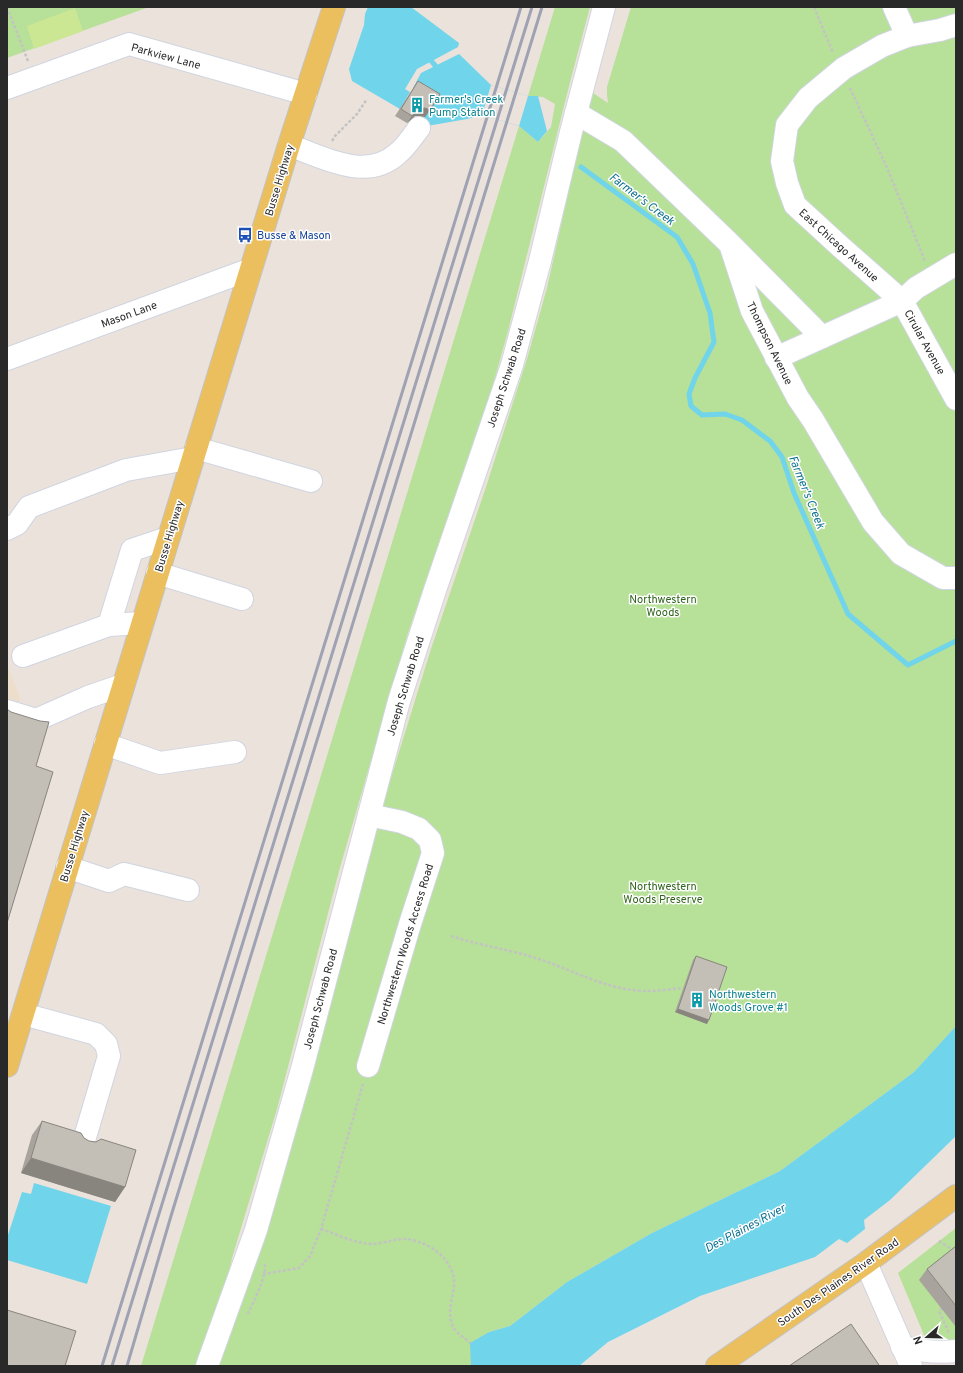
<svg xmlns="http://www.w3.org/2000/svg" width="963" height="1373" font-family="Overpass,sans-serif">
<rect width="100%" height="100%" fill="#ebe2db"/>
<polygon fill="#ecdeca" points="7,664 20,698 13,724 7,722"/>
<g fill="#b7e098">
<polygon points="7,7 149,7 7,58"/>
<polygon points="555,7 590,7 570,82 508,331 493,385 408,633 339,871 277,1109 232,1258 229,1272 196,1366 141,1366 519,126 538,142 551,127 555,104 543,97 528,96"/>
<polygon points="631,7 956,7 956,1026 914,1072 780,1171 652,1233 567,1282 510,1326 489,1332 471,1343 471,1366 218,1366 264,1242 310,1084 390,781 431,649 486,487 527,359 547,288 577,154 593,93 608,103 607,95 607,87"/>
<polygon points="956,1228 956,1340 926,1340 937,1366 898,1273"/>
</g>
<polygon fill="#cbe794" points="75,8 83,31 34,49 27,26"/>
<g fill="#70d4ea">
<polygon points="368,7 411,7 459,43 458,47 417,69 405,89 410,92 400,109 352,81 349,69 364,25 365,14"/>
<polygon points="459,54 491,85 528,96 538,96 547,131 538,142 519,126 482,115 467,119 427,126 421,122 434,101 413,88 421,73"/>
<polygon points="956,1026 956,1136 890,1200 864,1220 865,1229 847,1243 839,1239 815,1257 700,1296 608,1342 579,1366 471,1366 470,1343 489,1332 510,1326 567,1282 652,1233 780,1171 914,1072"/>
<polygon points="34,1183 111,1206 87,1284 7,1260 7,1238 22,1192 31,1194"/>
</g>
<polygon fill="#ebe2db" points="491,85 528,96 519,126 482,115"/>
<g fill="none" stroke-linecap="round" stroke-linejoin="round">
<g stroke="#70d4ea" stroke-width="5">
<polyline points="427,56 439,70"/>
<polyline points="581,167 677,237 693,264 710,313 714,342 695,378 689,394 691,406 702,415 725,414 742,420 770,441 782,457 794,493 848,614 908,665 956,641"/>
</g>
<g stroke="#d0d5e1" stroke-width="24">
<g id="minor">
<polyline points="894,7 907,36 882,46 844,68 808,98 787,125 782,161 787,183 795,205 842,248 902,301 956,399"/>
<polyline points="907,36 940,30 956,25"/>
<polyline points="7,88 129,44 306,94"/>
<polyline points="576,113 623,141 730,244 752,311 798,398 813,420 873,522 901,554 943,578 956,578"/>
<path d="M 289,145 C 322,157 366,182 397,154 C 406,147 412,137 419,128"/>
<polyline points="732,246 822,337"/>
<polyline points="776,358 902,301 916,288 956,264"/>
<polyline points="7,359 251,269"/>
<polyline points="196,448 311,481"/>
<polyline points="7,529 17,524 29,507 126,470 193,458"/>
<polyline points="157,573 242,599"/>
<polyline points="109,625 132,550 168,538"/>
<polyline points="23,656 109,625 142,623"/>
<polyline points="7,711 36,720 88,697 123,685"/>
<polyline points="105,744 160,763 235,752"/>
<polyline points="67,867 109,881 124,874 188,890"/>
<polyline points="23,1014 96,1034 106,1044 109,1056 83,1144"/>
<polyline points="368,1066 410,924 433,853 430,840 419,829 402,822 369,815"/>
<polyline points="866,1263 911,1366"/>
<path d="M 902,1347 C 920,1351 938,1353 956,1351"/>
<polyline points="207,1366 256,1230 302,1069 399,701 435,590 512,365 540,261 571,132 604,7"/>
</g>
</g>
<g stroke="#c3c3c3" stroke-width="24">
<g id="major">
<polyline points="7,1066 251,269 289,145 334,7"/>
<polyline points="717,1366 866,1263 956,1196"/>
</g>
</g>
<g stroke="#c3c3c3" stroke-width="2.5" stroke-dasharray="3 2" stroke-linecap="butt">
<polyline points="7,7 28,61"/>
<polyline points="814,7 833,53"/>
<polyline points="850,88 888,170 925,261"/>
<polyline points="332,141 335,136 357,114 367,99"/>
<path d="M 451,936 C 481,946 513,950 542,960 C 577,972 610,991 647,991 C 659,991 672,989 683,988"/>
<path d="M 321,1229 C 336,1234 354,1243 371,1244 C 383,1244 395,1238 407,1239 C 412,1239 418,1242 422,1243 C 440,1250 456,1267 454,1287 C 452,1300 447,1314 453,1327 C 456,1333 465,1338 470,1343"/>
<polyline points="939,1241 956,1252"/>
<polyline points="263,1274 299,1268 310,1256 321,1229 363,1084"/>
<polyline points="942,1308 939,1311 949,1333"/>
<path d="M 248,1314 C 254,1300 266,1279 265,1264"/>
</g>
<use href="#minor" stroke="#fff" stroke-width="22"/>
<use href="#major" stroke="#ecbf5e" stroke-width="22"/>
<g stroke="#9ea2b3" stroke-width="3">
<polyline points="102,1366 521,7"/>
<polyline points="112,1366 532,7"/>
<polyline points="127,1366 171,1216 542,7"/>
</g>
</g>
<g fill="#a8a39d">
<polygon points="418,81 430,110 425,117 420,116 415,116 407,123 395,116"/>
<polygon points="696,956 707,1024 675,1012 693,960"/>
<polygon points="42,1121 125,1187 115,1202 21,1173 32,1135"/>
<polygon points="956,1246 956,1327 919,1280 927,1269"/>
</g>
<g fill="#88857f">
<polygon points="425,108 430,110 425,117 420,116 415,116 407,123 412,116 420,109"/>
<polygon points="678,1009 709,1020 707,1024 675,1012"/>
<polygon points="31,1158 125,1187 115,1202 21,1173"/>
</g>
<g fill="#c3beb6" stroke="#88857f">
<polygon points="418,81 440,94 430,110 425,108 420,109 412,116 401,109"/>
<polygon points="7,709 11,712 40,721 49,722 36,766 53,772 7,923"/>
<polygon points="696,956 727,967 709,1020 678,1009"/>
<polygon points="42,1121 81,1133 84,1138 89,1141 96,1142 101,1139 136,1150 125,1187 31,1158"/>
<polygon points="956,1246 956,1306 927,1269"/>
<polygon points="7,1310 76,1331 65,1366 7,1366"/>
<polygon points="851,1324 879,1365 877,1366 789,1366"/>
</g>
<defs>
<g id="building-bare" transform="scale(1.2)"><path d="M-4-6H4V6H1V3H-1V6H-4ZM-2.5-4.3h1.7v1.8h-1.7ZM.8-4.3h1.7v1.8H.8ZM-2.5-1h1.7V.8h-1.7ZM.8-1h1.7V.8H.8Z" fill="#0f9aa8" stroke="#fff" stroke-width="2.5" paint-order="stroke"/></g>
<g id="bus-bare" transform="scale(1.2)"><path d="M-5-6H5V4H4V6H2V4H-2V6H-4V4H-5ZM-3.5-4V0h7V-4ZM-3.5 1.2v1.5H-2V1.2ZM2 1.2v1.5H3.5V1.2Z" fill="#1a4fb4" stroke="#fff" stroke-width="2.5" paint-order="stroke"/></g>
</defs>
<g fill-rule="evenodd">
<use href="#building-bare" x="417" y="105"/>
<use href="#bus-bare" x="245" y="235"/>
<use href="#building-bare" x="697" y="1000"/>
</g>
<g text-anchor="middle" stroke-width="3" stroke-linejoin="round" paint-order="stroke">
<g font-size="11" fill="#292929" stroke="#fff">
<text transform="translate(166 56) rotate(15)" y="4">Parkview Lane</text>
<text transform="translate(279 180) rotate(-73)" y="4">Busse Highway</text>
<text transform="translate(839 245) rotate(42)" y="4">East Chicago Avenue</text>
<text transform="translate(129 314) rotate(-20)" y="4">Mason Lane</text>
<text transform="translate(925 342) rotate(61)" y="4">Cirular Avenue</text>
<text transform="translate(770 343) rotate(64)" y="4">Thompson Avenue</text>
<text transform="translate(506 378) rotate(-72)" y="4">Joseph Schwab Road</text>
<text transform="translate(169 536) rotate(-73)" y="4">Busse Highway</text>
<text transform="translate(405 686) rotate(-73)" y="4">Joseph Schwab Road</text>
<text transform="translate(74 846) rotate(-73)" y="4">Busse Highway</text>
<text transform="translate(405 944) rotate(-73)" y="4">Northwestern Woods Access Road</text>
<text transform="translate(320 999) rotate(-75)" y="4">Joseph Schwab Road</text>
<text transform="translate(838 1282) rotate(-35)" y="4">South Des Plaines River Road</text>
</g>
<g font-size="11" fill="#0d838f" stroke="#fff" text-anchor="start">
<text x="429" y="103">Farmer's Creek<tspan x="429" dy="13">Pump Station</tspan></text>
<text x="709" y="998">Northwestern<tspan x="709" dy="13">Woods Grove #1</tspan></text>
</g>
<g font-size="11" fill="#164399" stroke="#fff" text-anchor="start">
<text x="257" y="239">Busse &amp; Mason</text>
</g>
<g font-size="11" fill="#30631c" stroke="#fff">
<text x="663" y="603">Northwestern<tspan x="663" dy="13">Woods</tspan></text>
<text x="663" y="890">Northwestern<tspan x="663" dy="13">Woods Preserve</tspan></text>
</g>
<g font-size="12" font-style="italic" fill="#117294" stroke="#fff">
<text transform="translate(642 199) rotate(37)" y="4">Farmer's Creek</text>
<text transform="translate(807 492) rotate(68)" y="4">Farmer's Creek</text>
<text transform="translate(745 1228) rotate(-28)" y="4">Des Plaines River</text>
</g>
</g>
<rect width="963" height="1373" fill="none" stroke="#292929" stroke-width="16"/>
<g transform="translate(927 1337) rotate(250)" stroke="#ffffff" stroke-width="3" paint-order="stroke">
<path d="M0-3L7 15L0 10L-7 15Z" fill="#292929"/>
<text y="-6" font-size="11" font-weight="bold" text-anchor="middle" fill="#292929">N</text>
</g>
</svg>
